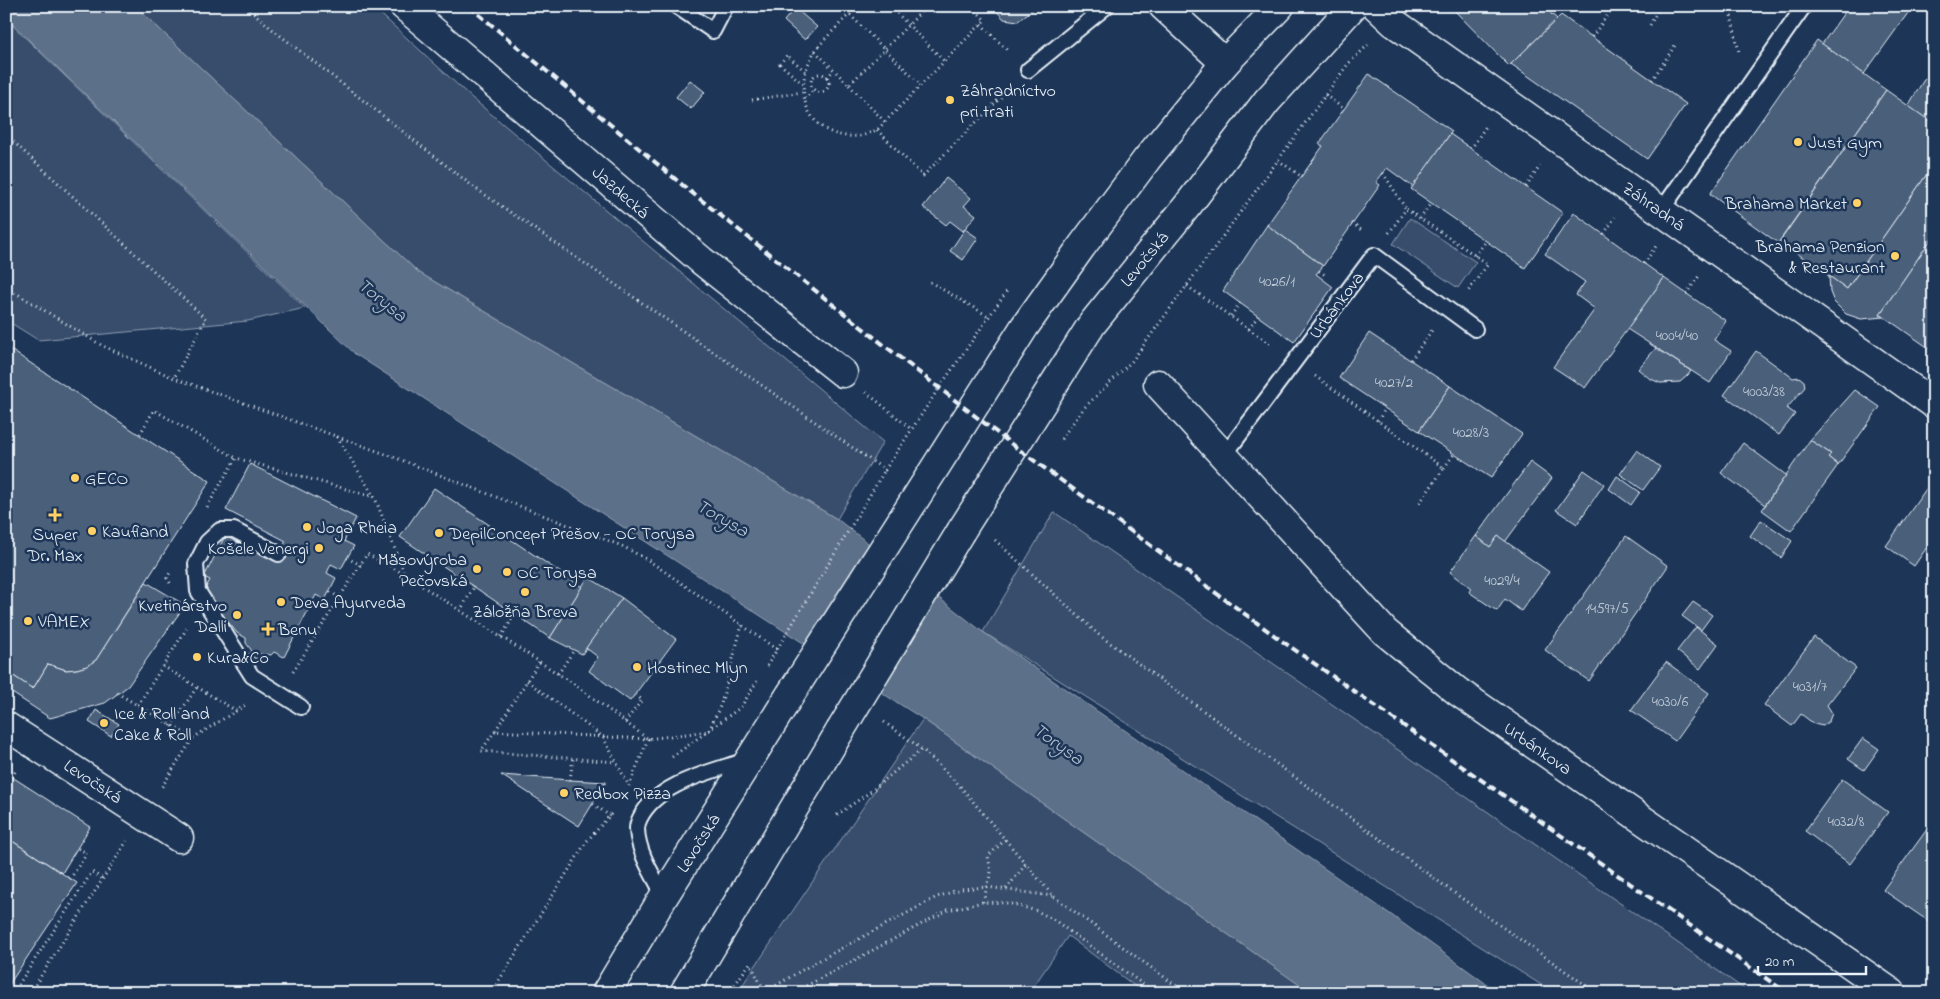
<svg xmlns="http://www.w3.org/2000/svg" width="1940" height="999" font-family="'Indie Flower',sans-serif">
<rect width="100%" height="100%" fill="#1d3557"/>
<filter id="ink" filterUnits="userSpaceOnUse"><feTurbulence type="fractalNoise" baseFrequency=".02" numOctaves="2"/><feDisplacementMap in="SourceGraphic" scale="10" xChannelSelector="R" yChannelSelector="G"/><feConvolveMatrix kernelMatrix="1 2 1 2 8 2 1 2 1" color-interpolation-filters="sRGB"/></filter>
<g filter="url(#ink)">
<g fill="#374d6c" stroke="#909fb2">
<polygon points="135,6 372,6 472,98 883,442 837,519 418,272"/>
<polygon points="6,19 305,308 248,321 38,340 6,320"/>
<polygon points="1410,218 1476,262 1458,288 1393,244"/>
<polygon points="1054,512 1750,993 1554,993 983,632"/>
<polygon points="923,719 1311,993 1144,993 1068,936 1029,993 737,993"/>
</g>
<polygon fill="#5d7089" stroke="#95a4b5" points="6,6 135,6 418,272 837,519 983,632 1390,914 1499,993 1311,993 923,719 764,618 355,354 6,18"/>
<polygon fill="#1d3557" points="881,550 928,586 867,686 812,652"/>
<g fill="#495e7a" stroke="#e8f1f8">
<polygon points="992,6 1037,6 1018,21 1004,19"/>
<polygon points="1450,6 1543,6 1557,19 1509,66"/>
<polygon points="1849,6 1913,6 1864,74 1822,44"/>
<polygon points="795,8 817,27 805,40 784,21"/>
<polygon points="1561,15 1686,104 1647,159 1511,64"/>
<polygon points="1817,40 1886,90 1778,243 1710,194"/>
<polygon points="1369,74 1452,131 1413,187 1387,168 1376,182 1380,185 1323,266 1267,225 1323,146 1319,144"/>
<polygon points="1925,78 1934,84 1934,103 1931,107 1934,109 1934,124 1908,106"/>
<polygon points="690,80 705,92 691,109 676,97"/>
<polygon points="1886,90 1934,124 1934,164 1847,289 1780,241"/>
<polygon points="1450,134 1563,213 1525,268 1411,189"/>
<polygon points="1934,164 1934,235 1880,314 1884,317 1861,319 1846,314 1834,302 1830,292 1829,276 1847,289"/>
<polygon points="946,178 971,198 964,206 976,215 963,231 950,221 946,225 923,207"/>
<polygon points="1574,213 1664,278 1585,388 1553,367 1595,309 1576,295 1585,282 1545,254"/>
<polygon points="1267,225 1323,266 1316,274 1333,287 1294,342 1223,291"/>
<polygon points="965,229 978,238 963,260 950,251"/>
<polygon points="1934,235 1934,350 1933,351 1880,314"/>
<polygon points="1664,278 1726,321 1714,340 1731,351 1710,383 1627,329"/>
<polygon points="1369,333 1450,386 1419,431 1339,378"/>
<polygon points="6,347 210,481 96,660 87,666 77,669 66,670 48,664 33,689 6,671"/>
<polygon points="1656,348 1691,371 1687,376 1680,382 1660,383 1649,378 1638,369"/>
<polygon points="1756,351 1793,378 1799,377 1804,381 1805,387 1787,408 1795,414 1779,435 1724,395"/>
<polygon points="1450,386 1522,434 1491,478 1419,431"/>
<polygon points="1855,390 1880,407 1838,465 1828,457 1831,454 1810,440"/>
<polygon points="1810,440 1831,454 1828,457 1838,465 1791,531 1762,510"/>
<polygon points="1743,443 1786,475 1765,505 1721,473"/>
<polygon points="1637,450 1660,467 1643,490 1620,474"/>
<polygon points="1530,462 1552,478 1505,542 1498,536 1490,547 1476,536"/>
<polygon points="250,464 356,518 344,541 354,546 347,558 341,569 331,564 327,573 336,578 325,600 316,595 284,657 274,652 271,655 258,654 256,659 249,655 252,651 246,643 246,638 237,633 209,598 206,587 210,580 204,577 225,536 275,561 286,541 226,510"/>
<polygon points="1584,470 1604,484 1577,524 1556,510"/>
<polygon points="1617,476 1640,492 1631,505 1609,489"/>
<polygon points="1933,479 1934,537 1914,566 1886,546"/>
<polygon points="434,488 582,587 550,638 400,537"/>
<polygon points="1761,520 1792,541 1781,558 1750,536"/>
<polygon points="1476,536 1490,547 1498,536 1549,572 1521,611 1505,599 1497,611 1469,592 1471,588 1450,572"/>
<polygon points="1626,536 1668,566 1589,681 1545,650"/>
<polygon points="588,577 622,598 582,654 550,638"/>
<polygon points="146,582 185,605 128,686 105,703 50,718 6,689 6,671 33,689 48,664 66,670 77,669 87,666 96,660"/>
<polygon points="622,598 676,639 630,701 589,671 598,657 586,648"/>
<polygon points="1693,602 1712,615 1701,630 1682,616"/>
<polygon points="1696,627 1718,644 1700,669 1677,651"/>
<polygon points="1814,637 1856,668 1827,705 1832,713 1829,721 1823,726 1814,724 1801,714 1792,726 1764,705"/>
<polygon points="1666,662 1709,693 1675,741 1631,710"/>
<polygon points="96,710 119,724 111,736 89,722"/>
<polygon points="1863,738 1879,749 1864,770 1848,759"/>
<polygon points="6,773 90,827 62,873 6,837"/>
<polygon points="501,775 570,780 606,782 579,826"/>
<polygon points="1842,779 1888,812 1850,864 1805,831"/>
<polygon points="1928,828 1934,831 1934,925 1883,890"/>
<polygon points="9,839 77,883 6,989 6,844"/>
</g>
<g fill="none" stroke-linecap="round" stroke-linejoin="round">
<g stroke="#e8f1f8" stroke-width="18">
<g id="lane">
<polyline points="676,6 713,31 726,6"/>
<polyline points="1028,70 1107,6"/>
<polyline points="1661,211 1804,6"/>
<polyline points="1224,456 1374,255 1475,329"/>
<polyline points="279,554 234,530 220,530 207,542 196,564 198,591 252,676 301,707"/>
<path d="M 664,896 C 653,875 638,853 637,829 C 637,824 638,822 640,818 C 658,782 712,772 746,760"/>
</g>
</g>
<g stroke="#e8f1f8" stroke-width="31">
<g id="street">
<polyline points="404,6 702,261 843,373"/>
<polyline points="1163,6 1225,63"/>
<polyline points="1376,6 1393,22 1934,404"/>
<polyline points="1158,384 1385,632 1457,691 1892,993"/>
<polyline points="6,726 179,838"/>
</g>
</g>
<g stroke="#e8f1f8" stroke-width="31">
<g id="primary">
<polyline points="912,504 1025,326 1082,246 1147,159 1225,63 1280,6"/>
<polyline points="961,531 1092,324 1188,205 1267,101 1353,6"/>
<polyline points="606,993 664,896 790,695"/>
<polyline points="684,993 840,731"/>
</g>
</g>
<g stroke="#e8f1f8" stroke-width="3" stroke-dasharray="1 4" stroke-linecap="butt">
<polyline points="246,6 272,29 475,188 885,470 939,388 1007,291"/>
<path d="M 857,6 C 846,19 817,44 811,58 C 791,97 812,140 858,136 C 864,136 871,132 877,130 L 985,20 L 972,6"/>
<polyline points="890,6 944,61"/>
<polyline points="1729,6 1739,52"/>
<polyline points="1551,14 1558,6"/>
<polyline points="850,15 921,85"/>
<polyline points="981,24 1009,52"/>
<polyline points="1650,25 1660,6"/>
<polyline points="1592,37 1614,6"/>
<polyline points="815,51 849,85 927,6"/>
<circle cx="820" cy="83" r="9"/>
<polyline points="827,77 834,70"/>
<polyline points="1652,80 1676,44"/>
<polyline points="803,84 780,64 787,55 805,71"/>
<polyline points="849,85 885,122"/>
<polyline points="1325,95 1344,109"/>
<polyline points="804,99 814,90"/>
<polyline points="752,100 802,92"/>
<polyline points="877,130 923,176 1010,88"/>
<polyline points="6,135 206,319 174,378"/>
<polyline points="1471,149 1486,126"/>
<polyline points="1278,160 1302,177"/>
<polyline points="1383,173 1406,209"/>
<polyline points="1526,187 1540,166"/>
<polyline points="1420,219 1431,203"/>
<polyline points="1352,223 1364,232"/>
<polyline points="1389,233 1406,209 1488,264 1467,293"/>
<polyline points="1604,234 1615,217"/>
<polyline points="1475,256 1486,241"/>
<polyline points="1644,264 1656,246"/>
<polyline points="1319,271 1327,276"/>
<polyline points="930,282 988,316"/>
<polyline points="1187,286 1273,346"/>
<polyline points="6,287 101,345 174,378 391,456 622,546 648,560 779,651"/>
<polyline points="1686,294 1699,276"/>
<polyline points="1231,316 1240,303"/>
<polyline points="1249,329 1258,316"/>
<polyline points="1411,360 1432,330"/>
<polyline points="1315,376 1444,468 1419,504"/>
<polyline points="866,392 911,429"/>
<polyline points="1378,421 1385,409"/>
<polyline points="140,434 154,410 236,458"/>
<polyline points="337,437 375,498 405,575 574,684 648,739 709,731 721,704 742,625"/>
<polyline points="1061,439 1084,408 1132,361 1348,64 1368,45"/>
<polyline points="1444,468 1454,454"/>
<polyline points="207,507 236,458 374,497"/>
<polyline points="995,540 1099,635 1482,913 1597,993"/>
<polyline points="347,558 361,565"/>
<polyline points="416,582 431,558"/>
<polyline points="170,583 167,578 171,571"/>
<polyline points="330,592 340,598"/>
<polyline points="460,611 474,587"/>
<polyline points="501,637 515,614"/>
<polyline points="539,662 495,731 648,739 629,786"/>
<polyline points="163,666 236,711"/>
<polyline points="293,672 367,554 404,574"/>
<polyline points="558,674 574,650"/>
<polyline points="527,681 603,737 629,786"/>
<polyline points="117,693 193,738 161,788"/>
<polyline points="138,705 189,625"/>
<polyline points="625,722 642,700 635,694"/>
<polyline points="884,722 922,749 959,785 1053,896 1186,993"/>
<polyline points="171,726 197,687"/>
<polyline points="495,731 481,751 616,762"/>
<polyline points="193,738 247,704"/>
<polyline points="672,757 741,707 757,681"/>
<polyline points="12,777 16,770"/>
<polyline points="570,780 573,758"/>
<polyline points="593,804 610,816"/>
<polyline points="837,815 870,792 922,749"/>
<polyline points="70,879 87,853 77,848"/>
<polyline points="1006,889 1026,864"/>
<polyline points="983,902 991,872 988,856 1006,839"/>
<polyline points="13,993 92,872 103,879"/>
<polyline points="30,993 127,841"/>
<polyline points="491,993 587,841 612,813"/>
<polyline points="729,993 750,963 765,992"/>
<polyline points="763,993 816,962 937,897 961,889 987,887 1052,896"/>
<polyline points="793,993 948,910 983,902 1008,903 1037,911 1054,920 1155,993"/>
</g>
<use href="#lane" stroke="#1d3557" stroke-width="14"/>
<use href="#street" stroke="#1d3557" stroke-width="28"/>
<use href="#primary" stroke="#1d3557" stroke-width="28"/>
<polyline stroke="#e8f1f8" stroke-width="4" stroke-dasharray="8 4" stroke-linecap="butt" points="469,6 686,188 894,353 1014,446 1282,641 1787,993"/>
<g stroke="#e8f1f8" stroke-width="31" stroke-linecap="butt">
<g id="primary-bridge">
<polyline points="790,695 912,504"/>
<polyline points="840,731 961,531"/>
</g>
</g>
<polyline stroke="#e8f1f8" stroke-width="3" stroke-dasharray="1 4" stroke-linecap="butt" points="767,666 885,470"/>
<use href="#primary-bridge" stroke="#1d3557" stroke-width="28"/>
</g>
</g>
<g fill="#ffd166" stroke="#1d3557" stroke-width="2">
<circle cx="950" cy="100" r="5"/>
<circle cx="1798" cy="142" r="5"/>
<circle cx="1857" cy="203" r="5"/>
<circle cx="1895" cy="256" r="5"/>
<circle cx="75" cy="478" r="5"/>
<path d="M52.5 507.5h5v5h5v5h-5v5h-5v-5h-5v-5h5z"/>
<circle cx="307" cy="527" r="5"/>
<circle cx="92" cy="531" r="5"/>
<circle cx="439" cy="533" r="5"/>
<circle cx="319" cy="548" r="5"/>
<circle cx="477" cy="569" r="5"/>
<circle cx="507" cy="572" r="5"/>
<circle cx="525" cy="592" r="5"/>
<circle cx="281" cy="602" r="5"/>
<circle cx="237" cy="615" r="5"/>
<circle cx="28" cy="621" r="5"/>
<path d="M265.5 621.5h5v5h5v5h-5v5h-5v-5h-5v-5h5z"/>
<circle cx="197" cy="657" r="5"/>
<circle cx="637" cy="667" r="5"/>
<circle cx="104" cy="723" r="5"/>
<circle cx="564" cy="793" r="5"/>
</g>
<g text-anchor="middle" stroke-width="5" stroke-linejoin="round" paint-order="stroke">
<g font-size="15" fill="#c0ccd8">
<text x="1277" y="286">4026/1</text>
<text x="1677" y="340">4004/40</text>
<text x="1394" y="387">4027/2</text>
<text x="1764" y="396">4003/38</text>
<text x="1471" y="437">4028/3</text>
<text x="1502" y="585">4029/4</text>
<text x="1607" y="613">14597/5</text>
<text x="1810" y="691">4031/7</text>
<text x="1670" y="706">4030/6</text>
<text x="1846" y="826">4032/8</text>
</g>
<g font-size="18" fill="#e8f1f8" stroke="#1d3557" text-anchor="start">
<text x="960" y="96">Záhradníctvo<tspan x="960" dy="21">pri trati</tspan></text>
<text x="1808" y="148">Just Gym</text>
<text x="1847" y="209" text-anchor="end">Brahama Market</text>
<text x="1885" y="252" text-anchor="end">Brahama Penzion<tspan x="1885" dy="21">&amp; Restaurant</tspan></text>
<text x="85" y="484">GECO</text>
<text x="317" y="533">Joga Rheia</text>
<text x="102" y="537">Kaufland</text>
<text x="449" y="539">DepilConcept Prešov - OC Torysa</text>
<text x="55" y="540" text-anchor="middle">Super<tspan x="55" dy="21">Dr. Max</tspan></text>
<text x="309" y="554" text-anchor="end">Košele Venergi</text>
<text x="467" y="565" text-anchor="end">Mäsovýroba<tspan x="467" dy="21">Pečovská</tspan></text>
<text x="517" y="578">OC Torysa</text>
<text x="291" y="608">Deva Ayurveda</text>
<text x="227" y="611" text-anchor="end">Kvetinárstvo<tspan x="227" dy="21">Dalli</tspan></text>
<text x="525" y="617" text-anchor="middle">Záložňa Breva</text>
<text x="38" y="627">VAMEX</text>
<text x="278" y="635">Benu</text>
<text x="207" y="663">Kura&amp;Co</text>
<text x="647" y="673">Hostinec Mlyn</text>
<text x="114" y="719">Ice &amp; Roll and<tspan x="114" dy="21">Cake &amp; Roll</tspan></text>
<text x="574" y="799">Redbox Pizza</text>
</g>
<g font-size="18" fill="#e8f1f8" stroke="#1d3557">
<text transform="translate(621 192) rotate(41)" y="6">Jazdecká</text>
<text transform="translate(1654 206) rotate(35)" y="6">Záhradná</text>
<text transform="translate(1144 259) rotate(-51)" y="6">Levočská</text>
<text transform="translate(1336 305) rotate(-53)" y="6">Urbánkova</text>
<text transform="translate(1538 748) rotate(35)" y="6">Urbánkova</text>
<text transform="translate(93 781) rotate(33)" y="6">Levočská</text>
<text transform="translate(698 843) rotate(-58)" y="6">Levočská</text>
</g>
<g font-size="19" font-style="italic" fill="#b7c4d1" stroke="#1d3557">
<text transform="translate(383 299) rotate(39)" y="7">Torysa</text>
<text transform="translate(723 517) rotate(30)" y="7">Torysa</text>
<text transform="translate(1059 743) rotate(36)" y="7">Torysa</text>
</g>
</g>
<rect width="1940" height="999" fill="none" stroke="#1d3557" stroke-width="25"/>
<rect x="12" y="12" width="1915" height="974" fill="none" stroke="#e8f1f8" stroke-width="2" filter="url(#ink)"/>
<path d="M1758 966v8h108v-8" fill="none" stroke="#e8f1f8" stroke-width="2.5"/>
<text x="1765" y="966" font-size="15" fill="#e8f1f8" stroke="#1d3557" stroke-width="4" paint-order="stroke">20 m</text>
</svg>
